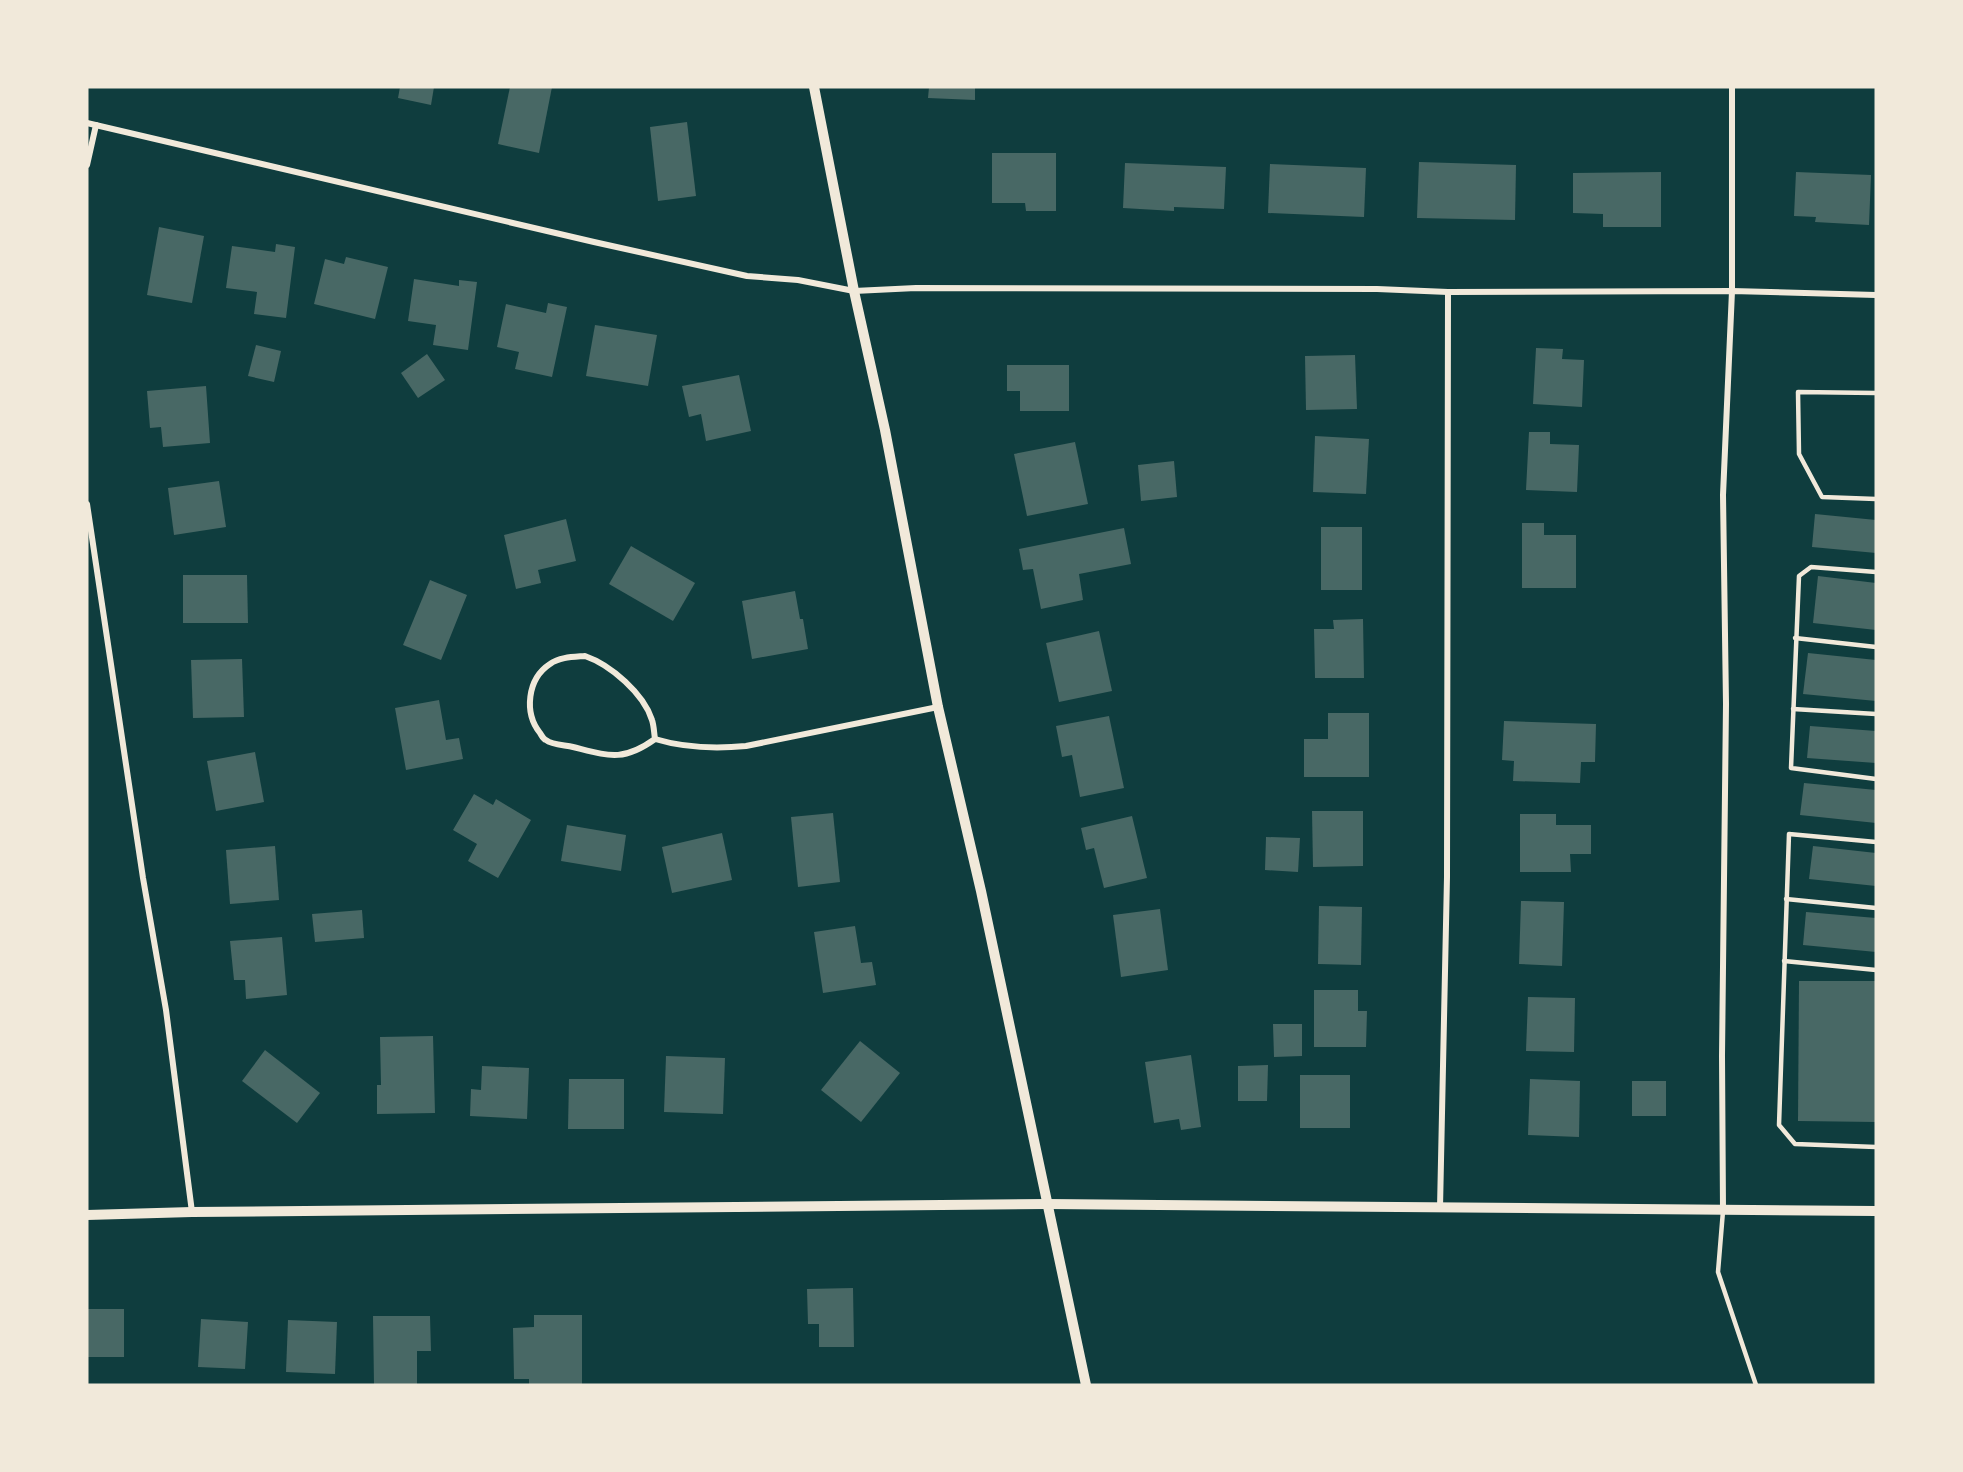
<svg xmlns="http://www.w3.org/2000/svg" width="1963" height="1472" font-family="Poppins,sans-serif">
<rect width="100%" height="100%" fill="#0f3d3e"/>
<g fill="#486865">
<polygon points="400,87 434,87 431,105 398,98"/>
<polygon points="510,87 552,87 539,153 498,144"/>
<polygon points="929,87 975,87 975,100 928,98"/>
<polygon points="687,122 696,196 658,201 650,127"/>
<polygon points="992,153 1056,153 1056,211 1026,211 1025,203 992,203"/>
<polygon points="1419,162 1516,165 1515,220 1417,218"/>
<polygon points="1125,163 1226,167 1224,209 1174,207 1174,211 1123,208"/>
<polygon points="1270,164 1366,168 1364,217 1268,213"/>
<polygon points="1661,172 1661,227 1603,227 1603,214 1573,213 1573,173"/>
<polygon points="1796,172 1871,175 1869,225 1815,222 1816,217 1794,216"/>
<polygon points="159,227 204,236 192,303 147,295"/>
<polygon points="276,244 295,247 286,318 254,314 257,292 226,288 232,246 275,252"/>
<polygon points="346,257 388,267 375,319 314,304 325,259 344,264"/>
<polygon points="414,279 459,286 459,280 477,282 468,350 433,345 436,325 408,321"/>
<polygon points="548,303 567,307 552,377 515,369 519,352 497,347 506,304 546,313"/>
<polygon points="595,325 657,335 648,386 586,376"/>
<polygon points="256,345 281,351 274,382 248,376"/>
<polygon points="1536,348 1563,349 1562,359 1584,360 1582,407 1533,404"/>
<polygon points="427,354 445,380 418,398 401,373"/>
<polygon points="1355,355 1357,409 1306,410 1305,356"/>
<polygon points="1007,365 1069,365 1069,411 1020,411 1020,391 1007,391"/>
<polygon points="739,375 751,431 706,441 701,414 689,417 682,386"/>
<polygon points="206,386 210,443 163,447 161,427 150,428 147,391"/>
<polygon points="1529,432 1550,432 1550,444 1579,445 1577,492 1526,490"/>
<polygon points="1315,436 1369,439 1366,494 1313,492"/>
<polygon points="1075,442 1088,504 1027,516 1014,454"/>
<polygon points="1174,461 1177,497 1141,501 1138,465"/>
<polygon points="219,481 226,527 174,535 168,488"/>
<polygon points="1815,514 1876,520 1876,553 1812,547"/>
<polygon points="566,519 576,561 538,570 541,583 516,589 504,535"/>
<polygon points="1522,523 1544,523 1544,535 1576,535 1576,588 1522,588"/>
<rect x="1321" y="527" width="41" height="63"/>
<polygon points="1124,528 1131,564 1079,574 1083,600 1041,609 1033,569 1023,570 1019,549"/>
<polygon points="631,546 695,583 673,621 609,584"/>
<polygon points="183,575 247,575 248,623 183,623"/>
<polygon points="1818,576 1876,583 1876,630 1813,623"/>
<polygon points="430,580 467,595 441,660 403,645"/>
<polygon points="795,591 800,619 803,619 808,649 752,659 742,601"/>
<polygon points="1363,619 1364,678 1315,678 1314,629 1334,629 1333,620"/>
<polygon points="1099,631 1112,691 1059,702 1046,643"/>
<polygon points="1808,653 1876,660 1876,701 1803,694"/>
<polygon points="242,659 244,717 193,718 191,660"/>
<polygon points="439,700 446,740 459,738 463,759 406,770 395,708"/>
<polygon points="1328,713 1369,713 1369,777 1304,777 1304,739 1328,739"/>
<polygon points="1109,716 1124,788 1080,797 1072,755 1062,757 1056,726"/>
<polygon points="1504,721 1596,724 1595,762 1581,762 1580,783 1513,781 1514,761 1502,760"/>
<polygon points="1810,726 1876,731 1876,763 1807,758"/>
<polygon points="255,752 264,802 216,811 207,761"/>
<polygon points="1804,783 1876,790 1876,823 1800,815"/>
<polygon points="474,794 493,805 496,799 531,820 498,878 468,861 477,844 453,830"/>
<polygon points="1312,811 1363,811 1363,866 1313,867"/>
<polygon points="833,813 840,882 798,887 791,817"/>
<polygon points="1520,814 1556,814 1556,825 1591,825 1591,854 1570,854 1571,872 1520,872"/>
<polygon points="1132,816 1147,878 1104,888 1094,848 1086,850 1081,828"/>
<polygon points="567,825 626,835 621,871 561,861"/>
<polygon points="722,833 732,880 672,893 662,847"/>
<polygon points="1266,837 1300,838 1298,872 1265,870"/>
<polygon points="275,846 279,900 230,904 226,850"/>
<polygon points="1813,846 1876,853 1876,886 1809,879"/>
<polygon points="1521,901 1564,902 1562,966 1519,964"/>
<polygon points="1319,906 1362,907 1361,965 1318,964"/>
<polygon points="1160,909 1168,970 1121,977 1113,915"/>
<polygon points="362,910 364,938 315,942 312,914"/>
<polygon points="1806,912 1876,918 1876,952 1803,945"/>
<polygon points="855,926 861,963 872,962 876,985 823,993 814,932"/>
<polygon points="282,937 287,995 246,999 245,980 234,980 230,941"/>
<polygon points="1799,981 1876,981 1876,1122 1798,1121"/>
<polygon points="1314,990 1358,990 1358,1011 1367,1011 1366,1047 1314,1047"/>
<polygon points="1528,997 1575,998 1574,1052 1526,1051"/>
<polygon points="1273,1024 1302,1024 1302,1056 1274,1057"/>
<polygon points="433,1036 435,1113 377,1114 377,1085 381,1085 380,1037"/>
<polygon points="860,1041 900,1073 861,1122 821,1090"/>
<polygon points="265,1050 320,1093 297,1123 242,1081"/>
<polygon points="1191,1055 1201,1127 1181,1130 1179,1119 1154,1123 1145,1062"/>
<polygon points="666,1056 725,1058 723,1114 664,1112"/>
<polygon points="1268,1065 1267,1101 1238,1101 1238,1066"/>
<polygon points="482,1066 529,1068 527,1119 470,1116 471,1089 481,1090"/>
<rect x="1300" y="1075" width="50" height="53"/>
<polygon points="569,1079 624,1079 624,1129 568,1129"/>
<polygon points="1530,1079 1580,1081 1579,1137 1528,1135"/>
<rect x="1632" y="1081" width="34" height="35"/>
<polygon points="853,1288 854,1347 819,1347 819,1324 808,1324 807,1289"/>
<rect x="87" y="1309" width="37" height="48"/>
<polygon points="534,1315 582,1315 582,1385 529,1385 529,1379 514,1379 513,1328 534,1327"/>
<polygon points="373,1316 430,1316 431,1351 417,1351 417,1385 374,1385"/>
<polygon points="201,1319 248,1322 245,1369 198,1367"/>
<polygon points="288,1320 337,1322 335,1374 286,1372"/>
</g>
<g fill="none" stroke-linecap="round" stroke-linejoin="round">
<g stroke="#f1e9da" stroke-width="4.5">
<polyline points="1876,393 1798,392 1799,454 1822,497 1876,499"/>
<polyline points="1876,572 1811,567 1799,576 1791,768 1876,779"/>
<polyline points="1795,638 1876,647"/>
<polyline points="1793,709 1876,714"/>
<polyline points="1876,842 1789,834 1779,1125 1795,1144 1876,1147"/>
<polyline points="1786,899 1876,908"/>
<polyline points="1784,961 1876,970"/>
<polyline points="1723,1211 1718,1272 1756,1385"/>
</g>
<g stroke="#f1e9da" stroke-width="6">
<polyline points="87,123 594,242 747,276 798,280 854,291 916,288 1377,289 1448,292 1732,291 1876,295"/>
<polyline points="87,165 96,125"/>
<polyline points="87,504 143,878 166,1010 192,1212"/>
<path d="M 585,656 C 611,665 644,694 652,720 C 654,726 654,733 655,739 C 623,762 609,756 573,747 C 565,745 552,745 546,740 C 543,739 542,736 540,733 C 524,713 527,679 550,664 C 560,657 573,657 585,656 Z"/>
<path d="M 655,739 C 685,748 715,749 746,746 L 938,707"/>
<polyline points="1440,1208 1447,877 1448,292"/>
<polyline points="1723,1210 1722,1056 1726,704 1723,495 1732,291 1732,87"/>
</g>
<g stroke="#f1e9da" stroke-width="10">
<polyline points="814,87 854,291 885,430 938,707 981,891 1086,1385"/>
<polyline points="87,1215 192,1212 1047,1204 1876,1211"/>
</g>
</g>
<rect width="1963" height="1472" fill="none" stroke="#f1e9da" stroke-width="177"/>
</svg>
